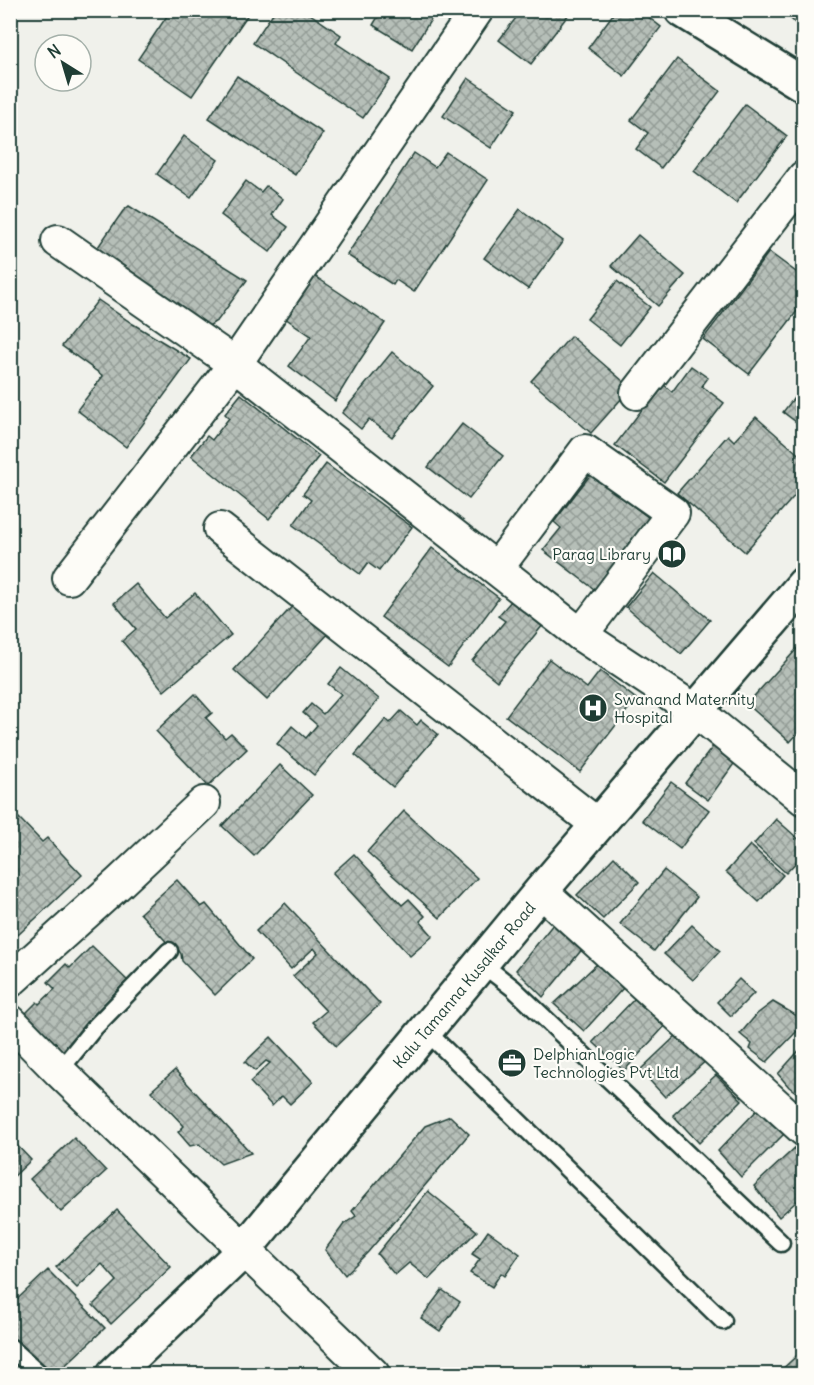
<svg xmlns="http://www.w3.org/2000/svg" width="814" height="1385" font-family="Delius,sans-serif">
<defs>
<pattern id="building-cross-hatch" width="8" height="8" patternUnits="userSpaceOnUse" patternTransform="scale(1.5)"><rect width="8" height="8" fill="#b6bfb8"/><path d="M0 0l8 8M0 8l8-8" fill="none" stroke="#939c96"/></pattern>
</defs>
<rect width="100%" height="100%" fill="#f0f1eb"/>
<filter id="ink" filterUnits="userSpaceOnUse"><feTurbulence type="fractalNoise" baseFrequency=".0167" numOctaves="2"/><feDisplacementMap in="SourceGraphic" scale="12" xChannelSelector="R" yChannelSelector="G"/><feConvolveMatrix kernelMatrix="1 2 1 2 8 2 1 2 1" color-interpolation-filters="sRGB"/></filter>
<g filter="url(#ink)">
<g fill="url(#building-cross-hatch)" stroke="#1f3d34" stroke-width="1.5">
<polygon points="171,10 251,10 192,96 138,59"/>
<polygon points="275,10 304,10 341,35 336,43 390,79 363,118 253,43"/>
<polygon points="382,10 437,10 412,49 373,25"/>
<polygon points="522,10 572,10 531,64 499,40"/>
<polygon points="616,10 639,10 661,27 624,76 588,48"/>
<polygon points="782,10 804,10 804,22 799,27"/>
<polygon points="677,59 720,91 661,168 636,149 648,133 631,120"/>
<polygon points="237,76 323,133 295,175 209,118"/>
<polygon points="468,78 516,110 491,148 443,116"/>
<polygon points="745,104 787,136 736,203 694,171"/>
<polygon points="184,136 218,160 191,198 157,174"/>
<polygon points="446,152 488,180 414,292 396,280 393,285 347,255 414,153 435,167"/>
<polygon points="246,181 261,192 266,186 283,199 272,215 288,227 270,252 221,215"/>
<polygon points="129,206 247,280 218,320 198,333 91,257 123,211"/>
<polygon points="520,209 563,241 528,289 484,258"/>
<polygon points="638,235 685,275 658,306 611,266"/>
<polygon points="769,252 804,278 804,302 749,374 703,339"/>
<polygon points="310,273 385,323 358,363 335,401 289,366 311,336 285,318"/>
<polygon points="617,281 650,307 620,345 587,319"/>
<polygon points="98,300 133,324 191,359 126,447 77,410 103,376 62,346"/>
<polygon points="571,336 631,388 591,433 531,381"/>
<polygon points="392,352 433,386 392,437 369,419 361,429 342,413"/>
<polygon points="691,366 708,378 702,386 724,403 664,482 615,445 662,383 672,392"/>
<polygon points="804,385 804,428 783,412"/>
<polygon points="241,394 319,456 269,519 191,456 207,436 212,440 229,418 225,414"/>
<polygon points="756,417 804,459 804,485 745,552 677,493 728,435 734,441"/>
<polygon points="462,424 503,456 469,499 428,467"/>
<polygon points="326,464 412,527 379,571 368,563 360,574 293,525 311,500 303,494"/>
<polygon points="591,474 653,521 598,592 543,550 561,528 554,522"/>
<polygon points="432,548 499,598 448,667 381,617"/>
<polygon points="654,573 710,620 681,654 626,607"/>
<polygon points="136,584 165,618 195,593 231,635 164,691 122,641 136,629 114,603"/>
<polygon points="512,600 543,625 497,681 472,661 505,621 498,616"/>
<polygon points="296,602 329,633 267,700 234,670"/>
<polygon points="804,641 804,727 790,742 747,704"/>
<polygon points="549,659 587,688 600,671 636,699 580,772 506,716"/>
<polygon points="341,668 379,699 314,775 277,744 292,726 306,738 317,725 303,713 311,704 323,714 341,694 328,684"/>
<polygon points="195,694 212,713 206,718 225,738 231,733 247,749 208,786 156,731"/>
<polygon points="401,711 417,725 421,720 438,734 393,787 355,755 386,719 390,723"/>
<polygon points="714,745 736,761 708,800 685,783"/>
<polygon points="280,765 312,795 254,856 222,826"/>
<polygon points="671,782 709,810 680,849 642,820"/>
<polygon points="404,811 477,878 440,918 367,852"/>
<polygon points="19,818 42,842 47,838 82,875 18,935 10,927 10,827"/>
<polygon points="776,819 804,844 804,854 786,873 754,844"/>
<polygon points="750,845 783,875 759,902 726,872"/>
<polygon points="354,854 402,905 409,899 425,916 420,921 433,936 410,956 333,873"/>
<polygon points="614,857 639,882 603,919 577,895"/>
<polygon points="664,870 697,897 654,951 620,924"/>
<polygon points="177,880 201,907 206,904 252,959 215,995 182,961 181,954 178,949 173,949 140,913"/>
<polygon points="285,903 380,1004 336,1046 313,1022 326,1011 293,976 318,953 314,948 291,969 256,931"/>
<polygon points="554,923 584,947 543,997 516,970"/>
<polygon points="692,925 720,951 693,980 664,954"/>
<polygon points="92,946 132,985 58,1064 21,1018 37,1002 39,1004 55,989 48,982 66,964 70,968"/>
<polygon points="596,965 611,975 624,987 584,1031 554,1004"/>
<polygon points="739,979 754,993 731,1016 717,1002"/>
<polygon points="636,997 664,1027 624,1071 593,1042"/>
<polygon points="773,1002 804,1020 804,1024 767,1062 750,1049 752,1044 740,1034 757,1014"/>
<polygon points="678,1034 708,1059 665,1097 640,1070"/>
<polygon points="271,1037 313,1082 290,1104 282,1096 272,1106 250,1082 270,1063 266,1061 255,1071 245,1062"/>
<polygon points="804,1045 804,1098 789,1087 778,1074"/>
<polygon points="175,1070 251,1153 221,1164 199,1144 190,1146 178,1132 184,1126 151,1091"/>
<polygon points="716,1075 742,1100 699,1143 673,1115"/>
<polygon points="759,1108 787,1131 741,1177 718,1151"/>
<polygon points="450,1116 469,1134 368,1252 345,1275 325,1250 344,1224 356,1216 352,1211 425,1126"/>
<polygon points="10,1138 31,1160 10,1180"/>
<polygon points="74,1138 106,1171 61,1212 30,1179"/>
<polygon points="801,1142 804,1145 804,1195 779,1217 754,1186"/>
<polygon points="428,1191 477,1231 429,1279 409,1263 395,1275 377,1254"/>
<polygon points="117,1210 171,1267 111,1324 93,1305 117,1281 102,1264 77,1288 56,1267"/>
<polygon points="488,1231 520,1254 505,1276 501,1273 492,1287 470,1273 480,1259 472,1254"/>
<polygon points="48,1270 105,1328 56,1374 44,1374 10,1339 10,1306"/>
<polygon points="442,1290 460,1302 440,1331 421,1318"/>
<polygon points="804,1349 804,1374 777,1374"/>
</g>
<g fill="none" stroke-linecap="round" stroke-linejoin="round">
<g stroke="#1f3d34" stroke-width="21">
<g id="lane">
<polyline points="482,964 513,988 781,1243"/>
<polyline points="426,1031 723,1321"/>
<polyline points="59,1071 94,1028 169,951"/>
<polyline points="10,1347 40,1374"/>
</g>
</g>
<g stroke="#1f3d34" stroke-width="36">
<g id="street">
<polyline points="58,241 235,364 581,635 696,711 804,799"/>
<polyline points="637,393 804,177"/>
<polyline points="220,529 598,825"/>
<polyline points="497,568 585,451 673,513 581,635"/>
<polyline points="69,578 235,364 477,10"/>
<polyline points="541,891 804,1130"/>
<polyline points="10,981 120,882 204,803"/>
<polyline points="10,1021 59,1071 373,1374"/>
</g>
</g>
<g stroke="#1f3d34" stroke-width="38">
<g id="secondary">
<polyline points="682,10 804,85"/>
<polyline points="114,1374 243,1251 541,891 804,584"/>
</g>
</g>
<use href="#lane" stroke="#fdfcf7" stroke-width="16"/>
<use href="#street" stroke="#fdfcf7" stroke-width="32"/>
<use href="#secondary" stroke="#fdfcf7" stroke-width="33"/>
</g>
</g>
<defs>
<g id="library-disc" transform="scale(1.5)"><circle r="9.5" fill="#1f3d34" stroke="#fdfcf7"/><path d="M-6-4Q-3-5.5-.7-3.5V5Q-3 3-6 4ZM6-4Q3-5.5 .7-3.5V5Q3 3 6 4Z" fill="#fff"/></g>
<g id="hospital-disc" transform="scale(1.5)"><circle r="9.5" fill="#1f3d34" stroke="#fdfcf7"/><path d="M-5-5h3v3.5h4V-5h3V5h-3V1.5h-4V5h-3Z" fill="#fff"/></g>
<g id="office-disc" transform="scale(1.5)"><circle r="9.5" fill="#1f3d34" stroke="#fdfcf7"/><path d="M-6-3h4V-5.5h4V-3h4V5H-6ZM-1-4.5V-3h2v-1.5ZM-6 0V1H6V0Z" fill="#fff"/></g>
</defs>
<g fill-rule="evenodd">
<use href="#library-disc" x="672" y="554"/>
<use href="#hospital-disc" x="593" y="708"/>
<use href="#office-disc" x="512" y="1063"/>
</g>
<g text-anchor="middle" stroke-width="4.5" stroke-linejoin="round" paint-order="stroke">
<g font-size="16" fill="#1f3d34" stroke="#fdfcf7" text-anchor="start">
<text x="651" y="560" text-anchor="end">Parag Library</text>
<text x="614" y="705">Swanand Maternity<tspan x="614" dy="18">Hospital</tspan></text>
<text x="533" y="1060">DelphianLogic<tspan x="533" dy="18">Technologies Pvt Ltd</tspan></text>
</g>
<g font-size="16" fill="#1f3d34" stroke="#fdfcf7">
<text transform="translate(464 985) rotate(-50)" y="6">Kalu Tamanna Kusalkar Road</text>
</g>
</g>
<rect width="814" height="1385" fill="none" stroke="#fdfcf7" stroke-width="36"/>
<rect x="18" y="18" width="778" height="1349" fill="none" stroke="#1f3d34" stroke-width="2" filter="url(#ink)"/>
<g transform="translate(63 63) rotate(323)"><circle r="28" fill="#fdfcf7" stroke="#a4b0a9" stroke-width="1.5"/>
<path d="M0-4.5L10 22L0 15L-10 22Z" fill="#1f3d34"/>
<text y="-9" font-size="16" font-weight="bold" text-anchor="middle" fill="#1f3d34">N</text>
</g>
</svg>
